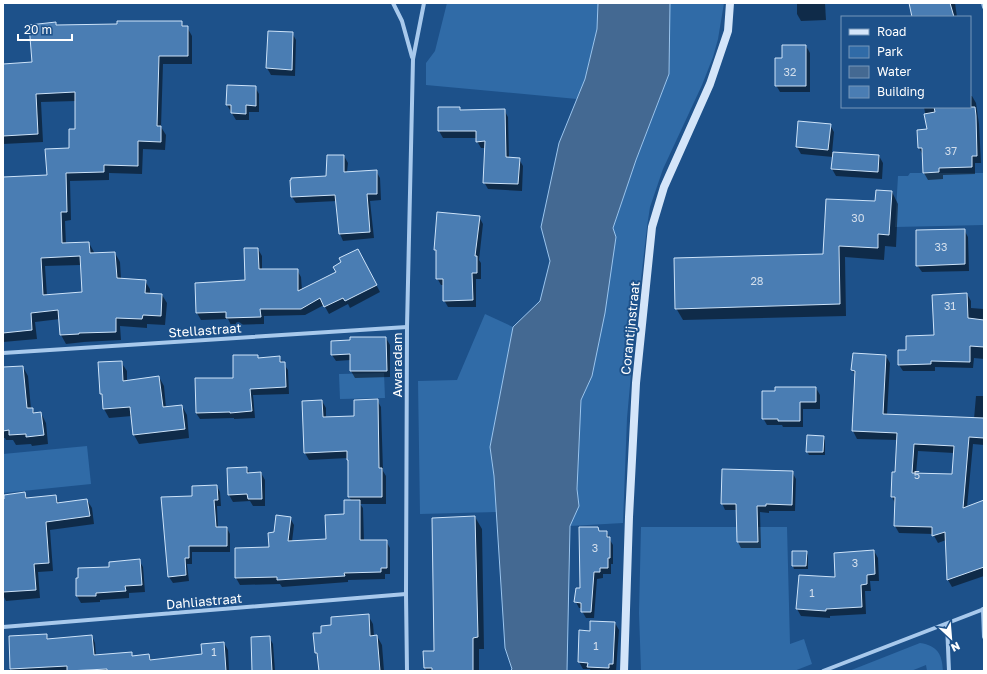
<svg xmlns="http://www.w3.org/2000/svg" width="987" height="674" font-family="'Golos Text',sans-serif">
<rect width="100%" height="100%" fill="#1d518a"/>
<g fill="#306ba7">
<polygon points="447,3 598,3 597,29 585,79 577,99 426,85 426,63 435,51"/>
<polygon points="670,3 724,3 718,39 713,57 702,85 663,169 650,207 647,227 635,331 627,418 623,523 570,526 579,506 577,489 581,400 592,376 616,237 613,228 636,160 669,74"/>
<polygon points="910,173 984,173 984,225 895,227 898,176 908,176"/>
<polygon points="485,314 513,327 490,447 494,476 497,512 420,514 418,381 457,380"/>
<polygon points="384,373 385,398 340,399 339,374"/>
<polygon points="87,446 91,484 3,493 3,454"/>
<polygon points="641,527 787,527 790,644 804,639 812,664 794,671 641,671 639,613"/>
<path d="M 920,643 C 938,646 942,654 943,671 L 927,671 L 926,665 L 911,671 L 849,671 Z"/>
</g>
<polygon fill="#446992" stroke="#9bc5ee" points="598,3 670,3 669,74 636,160 613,228 616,237 605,313 592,376 581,400 577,489 579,506 570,526 567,671 510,671 512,669 505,648 494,476 490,447 513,327 540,301 550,261 541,227 559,143 585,79 597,29"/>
<g fill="#0007" fill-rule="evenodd">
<polygon points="797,3 825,3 826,20 801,21 797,14"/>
<polygon points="910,3 955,3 957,17 913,17"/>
<path d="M 181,22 L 184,27 L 187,27 L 192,36 L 192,64 L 163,64 L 161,127 L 166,135 L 165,150 L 143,149 L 142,174 L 109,173 L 109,180 L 70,181 L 71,220 L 65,221 L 66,244 L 89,243 L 94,252 L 94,254 L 115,253 L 120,262 L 121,279 L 145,281 L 150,289 L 150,294 L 162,295 L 167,303 L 165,325 L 147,324 L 147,328 L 120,326 L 121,340 L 83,342 L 84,342 L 66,344 L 61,335 L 60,319 L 35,322 L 37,339 L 3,342 L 3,178 L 48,176 L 70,149 L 76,130 L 76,101 L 41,102 L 43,142 L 3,144 L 3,65 L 34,63 L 55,23 L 57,26 ZM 81,265 L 83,293 L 47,296 L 45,266 Z"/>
<polygon points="268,32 292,33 296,40 295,76 271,75 267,68"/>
<polygon points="806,46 810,53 810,92 780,92 776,85 783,59"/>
<polygon points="255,87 259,94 259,112 249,112 249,120 236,120 227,105"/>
<polygon points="970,96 972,96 976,103 979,124 981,163 975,163 975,174 943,175 943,179 928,180 924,173 923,155 919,148 918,131 928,130 924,107 970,107"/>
<polygon points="439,108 460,108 461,111 504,110 508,117 509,158 519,159 523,166 522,191 488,189 484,182 486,148 481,148 477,141 477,138 443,138 439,131"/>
<polygon points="830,125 834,132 832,153 879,156 883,163 882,179 836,176 832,169 833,157 801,154 797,147"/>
<polygon points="344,156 348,163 347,172 376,171 380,178 381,200 370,201 374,238 343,241 340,234 337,201 296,203 292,197 327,177"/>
<polygon points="892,192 898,204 896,247 885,246 884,260 845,257 846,316 683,320 676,308 824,255 876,202"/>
<polygon points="479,217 483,224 479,260 481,263 481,279 476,279 476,307 448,307 444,300 444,285 441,285 437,278 437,253 435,250"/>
<polygon points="964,230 968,237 969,271 922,272 917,265"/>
<polygon points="258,249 262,256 262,270 297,270 301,277 302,290 337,272 362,257 380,292 350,308 348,304 329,314 324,305 305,315 264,316 264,324 231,325 228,319 201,320 197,313 196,284 246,281"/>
<polygon points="967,294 971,301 971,308 984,309 984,359 974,358 973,368 935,367 935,371 903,371 899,365 907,351 935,336"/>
<polygon points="386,338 390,345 390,377 355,378 351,371 351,360 336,361 332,355"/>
<polygon points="257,356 259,359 279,357 288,370 289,394 253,395 255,418 234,419 234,418 200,419 196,413"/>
<path d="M 886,356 L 890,363 L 887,415 L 974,419 L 976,396 L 984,396 L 984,445 L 973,444 L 967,507 L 984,501 L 984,576 L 952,587 L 948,580 L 946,540 L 938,543 L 933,534 L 899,533 L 895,526 L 895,503 L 892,497 L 896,473 L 898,440 L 857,439 L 853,431 L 856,376 L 852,370 ZM 918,451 L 954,453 L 953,475 L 916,474 Z"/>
<polygon points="121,362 127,371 127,381 159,377 164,386 166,408 182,406 187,415 189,438 139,444 134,435 132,416 109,418 104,409 103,398 101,393"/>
<polygon points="23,367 28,376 31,409 32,409 35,413 41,413 46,423 48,444 32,446 31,444 16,445 13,440 6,440 5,438 3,438 3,368"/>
<polygon points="816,388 820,395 820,409 803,409 803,427 783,427 782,425 767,425 763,418 776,392"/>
<polygon points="377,400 381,407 383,471 386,476 386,504 360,504 363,508 364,541 386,541 390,548 390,574 385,574 385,579 348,580 348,582 282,587 280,584 240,585 236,578 270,548 275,533 290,518 294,525 292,542 327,540 346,515 352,501 349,497 348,458 309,460 305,453 303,402 322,401 326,408 326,418 355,417"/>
<polygon points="823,437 825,440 825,455 809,455 807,451"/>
<polygon points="247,468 250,474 261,473 265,480 265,506 253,506 250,501 233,502 229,495"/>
<polygon points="792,472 796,479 795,511 769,511 769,513 760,512 761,548 741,548 738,542 738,510 725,510 722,503"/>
<polygon points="217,486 220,492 221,506 217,506 218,528 227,528 230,534 230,552 192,552 192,564 187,564 189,581 173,583 169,577 193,496"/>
<polygon points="25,493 28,499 55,496 60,504 87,500 92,508 94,524 50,530 53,571 38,572 40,598 6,601 3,595 3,500"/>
<polygon points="475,517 482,529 484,649 479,649 479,671 427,671 425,668 435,652"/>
<polygon points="598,528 600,532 606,532 610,538 610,540 613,545 613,564 611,564 611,574 603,574 603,578 597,579 594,618 586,618 582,611 582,608 579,608 576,602 581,589"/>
<polygon points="874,551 878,558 879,581 870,581 871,591 865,591 866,614 830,616 830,618 801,616 797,609 836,578"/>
<polygon points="806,552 808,555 808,569 794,569 793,566"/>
<polygon points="139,560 143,567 145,592 129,593 129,598 100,600 100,602 81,603 77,596 77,579 110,568"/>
<polygon points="368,615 373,624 374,636 377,636 382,645 384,671 320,671 318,658 316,653 322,634 332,626"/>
<polygon points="615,623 619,630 616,671 591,671 590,669 583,669 579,662 591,632"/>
<polygon points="46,635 49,640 92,636 95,643 96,656 131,653 133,657 149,655 152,661 203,655 224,643 228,650 229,671 12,671 11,669"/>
<polygon points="269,637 273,644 275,671 253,671"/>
</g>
<g fill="#4a7db3" stroke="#cde3f9" fill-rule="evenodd">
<polygon points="909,3 950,3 954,17 912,17"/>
<path d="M 117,21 L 182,21 L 182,26 L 188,26 L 188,56 L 159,56 L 157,126 L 161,126 L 161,142 L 138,141 L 138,166 L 104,165 L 104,172 L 66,173 L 67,212 L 61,212 L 62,243 L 89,242 L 90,253 L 115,252 L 117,278 L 146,280 L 145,293 L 162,294 L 161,316 L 143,315 L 142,319 L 116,318 L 116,332 L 79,333 L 79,334 L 60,335 L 58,310 L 31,313 L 32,330 L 3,333 L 3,177 L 47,175 L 45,149 L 69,148 L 69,129 L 75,129 L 75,92 L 36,94 L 38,134 L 3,136 L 3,64 L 32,62 L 29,25 L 56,22 L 56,25 L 117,24 ZM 80,256 L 82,292 L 43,295 L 41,258 Z"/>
<polygon points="268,31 293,32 292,70 266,68"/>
<polygon points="782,45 806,45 806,86 775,86 775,58 782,58"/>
<polygon points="227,85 256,86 256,106 246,105 246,114 231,113 231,105 226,105"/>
<polygon points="438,107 460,107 460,110 505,109 506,157 520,158 518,184 483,183 485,141 476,142 476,131 438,131"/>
<polygon points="934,107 975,107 976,116 977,156 972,156 972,167 939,168 939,172 923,173 922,148 918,148 917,130 927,129 924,114 935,112"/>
<polygon points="798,121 831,124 828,150 796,147"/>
<polygon points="833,152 879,155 878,172 831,169"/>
<polygon points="327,155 344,155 344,172 377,170 377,194 367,194 370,232 339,234 335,195 291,197 290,180 291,180 291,178 326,176"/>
<polygon points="876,190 892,191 889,235 878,234 878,248 839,246 840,304 675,309 674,258 823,254 826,199 875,201"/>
<polygon points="437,212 480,216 475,256 477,256 477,273 472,273 473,300 443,301 443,279 436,279 436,250 434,250"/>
<polygon points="965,229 965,264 916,266 916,230"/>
<polygon points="244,248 258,248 259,269 298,269 298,291 336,272 333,267 341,262 339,258 358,249 377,285 345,301 343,298 324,307 320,298 301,309 260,309 261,317 226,318 226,312 196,313 195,283 245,280"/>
<polygon points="967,293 968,318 984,320 984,347 970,346 970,362 931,361 931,364 898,365 898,350 906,350 906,336 934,335 932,295"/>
<polygon points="350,337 386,337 387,371 350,371 350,354 331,355 331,341 350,340"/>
<path d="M 853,353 L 886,355 L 883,414 L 984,418 L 984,438 L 969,437 L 963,508 L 984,500 L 984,567 L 947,580 L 945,532 L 932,536 L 932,527 L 894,526 L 895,497 L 891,497 L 892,472 L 895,472 L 897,433 L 852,431 L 855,371 L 851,370 ZM 914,444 L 954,446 L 952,474 L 912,473 Z"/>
<polygon points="233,355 258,355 258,358 280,356 280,362 285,362 286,387 250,389 252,411 230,413 230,412 196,413 195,378 233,378"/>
<polygon points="122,361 123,381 159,376 163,407 182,405 185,429 133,435 130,407 103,409 102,394 100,394 98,362"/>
<polygon points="23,366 27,408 33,408 33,413 41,412 44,435 26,437 26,434 9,435 9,430 3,431 3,367"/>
<polygon points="775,387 816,387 816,402 800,402 800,421 778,421 778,419 762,419 762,391 775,391"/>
<polygon points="378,399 379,468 382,468 382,497 348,497 348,460 347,460 347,451 304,453 302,401 322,400 323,417 354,416 354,400"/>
<polygon points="807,435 824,436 823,452 806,452"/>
<polygon points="247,467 247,473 261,472 262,499 248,499 247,494 228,495 227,468"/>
<polygon points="722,469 793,471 792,505 766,504 766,506 757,506 758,542 737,542 736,504 721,504"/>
<polygon points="217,485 218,500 214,500 216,527 227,527 227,546 189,546 189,558 185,558 186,575 168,577 161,497 192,496 192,486"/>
<polygon points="25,492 26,498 56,495 57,503 87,499 90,516 46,522 49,563 34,564 36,590 3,592 3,499 4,499 4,495"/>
<polygon points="344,500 360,500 360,540 387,540 387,568 381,568 381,572 344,573 345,576 277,580 277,577 235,578 235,548 269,547 268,533 274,532 276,515 291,517 288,541 326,539 325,515 344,514"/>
<polygon points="475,516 478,637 473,638 473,671 432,671 432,668 424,668 423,651 434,651 432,518"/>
<polygon points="579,527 598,527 599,531 607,531 607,537 610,537 610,558 608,558 608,568 600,568 600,572 594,572 591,612 581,612 581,603 574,602 576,588 580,588"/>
<polygon points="874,550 875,574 867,575 867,584 861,585 862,607 826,609 826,611 796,609 799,575 835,577 834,553"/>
<polygon points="792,551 807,551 806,566 792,566"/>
<polygon points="140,559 142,585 125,586 126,591 96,593 96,596 76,596 76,578 78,578 78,568 109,567 109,562"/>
<polygon points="369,614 370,636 377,635 380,671 319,671 317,653 315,653 313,633 321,633 321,626 331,625 331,617"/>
<polygon points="590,621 615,622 613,664 609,664 609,668 587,667 588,663 578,662 579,630 590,631"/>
<polygon points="47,634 47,639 92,635 94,655 132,652 132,656 149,654 150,660 202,654 201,644 224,642 226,671 107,671 107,669 67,671 67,666 10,669 9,636"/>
<polygon points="270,636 272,671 252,671 251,637"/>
</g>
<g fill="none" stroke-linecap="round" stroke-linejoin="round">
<g stroke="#a8c9ec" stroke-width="4">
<polyline points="393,3 402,21 412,57"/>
<polyline points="983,3 984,7"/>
<polyline points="3,353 407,327"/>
<polyline points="983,609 984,637"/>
<polyline points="947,624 949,671"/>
<polyline points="3,627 406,594"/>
<polyline points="407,671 406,594 407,327 413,59 424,3"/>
<polyline points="823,671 984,609"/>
</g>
<polyline stroke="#d4e5f9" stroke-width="8" points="624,671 629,517 636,383 652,227 664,187 710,84 728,31 730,3"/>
</g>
<g text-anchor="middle" stroke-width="4" stroke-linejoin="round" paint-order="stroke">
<g font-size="11" fill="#d2deec">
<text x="790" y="76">32</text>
<text x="951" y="155">37</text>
<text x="858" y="222">30</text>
<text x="941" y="251">33</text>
<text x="757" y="285">28</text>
<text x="950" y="310">31</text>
<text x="917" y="479">5</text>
<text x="595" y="552">3</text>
<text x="855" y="567">3</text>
<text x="812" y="597">1</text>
<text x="596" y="650">1</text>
<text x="214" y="656">1</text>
</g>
<g font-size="13" fill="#fff" stroke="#1d518a">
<text transform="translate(630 328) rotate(-84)" y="5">Corantijnstraat</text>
<text transform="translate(205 330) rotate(-4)" y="5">Stellastraat</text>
<text transform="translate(397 365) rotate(-90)" y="5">Awaradam</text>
<text transform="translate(204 601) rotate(-5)" y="5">Dahliastraat</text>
</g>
</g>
<rect width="987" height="674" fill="none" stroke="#ffffff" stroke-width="8"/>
<rect x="841" y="16" width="130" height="92" fill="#1d518a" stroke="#7797b9"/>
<rect x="849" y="29" width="20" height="6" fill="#d4e5f9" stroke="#7797b9"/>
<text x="877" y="36" font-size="12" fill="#ffffff">Road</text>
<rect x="849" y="46" width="20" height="12" fill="#306ba7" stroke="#7797b9"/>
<text x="877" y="56" font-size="12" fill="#ffffff">Park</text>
<rect x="849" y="66" width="20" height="12" fill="#446992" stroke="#7797b9"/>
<text x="877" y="76" font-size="12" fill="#ffffff">Water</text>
<rect x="849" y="86" width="20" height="12" fill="#4a7db3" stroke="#7797b9"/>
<text x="877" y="96" font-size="12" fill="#ffffff">Building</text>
<g transform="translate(951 638) rotate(154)" stroke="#1d518a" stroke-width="3" paint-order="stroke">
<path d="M0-3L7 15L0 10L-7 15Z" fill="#ffffff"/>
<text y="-6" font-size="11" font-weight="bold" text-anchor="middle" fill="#ffffff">N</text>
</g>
<path d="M18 34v6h54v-6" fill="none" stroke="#ffffff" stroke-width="2"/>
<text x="24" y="34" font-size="12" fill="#ffffff" stroke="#1d518a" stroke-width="3" paint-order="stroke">20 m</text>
</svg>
